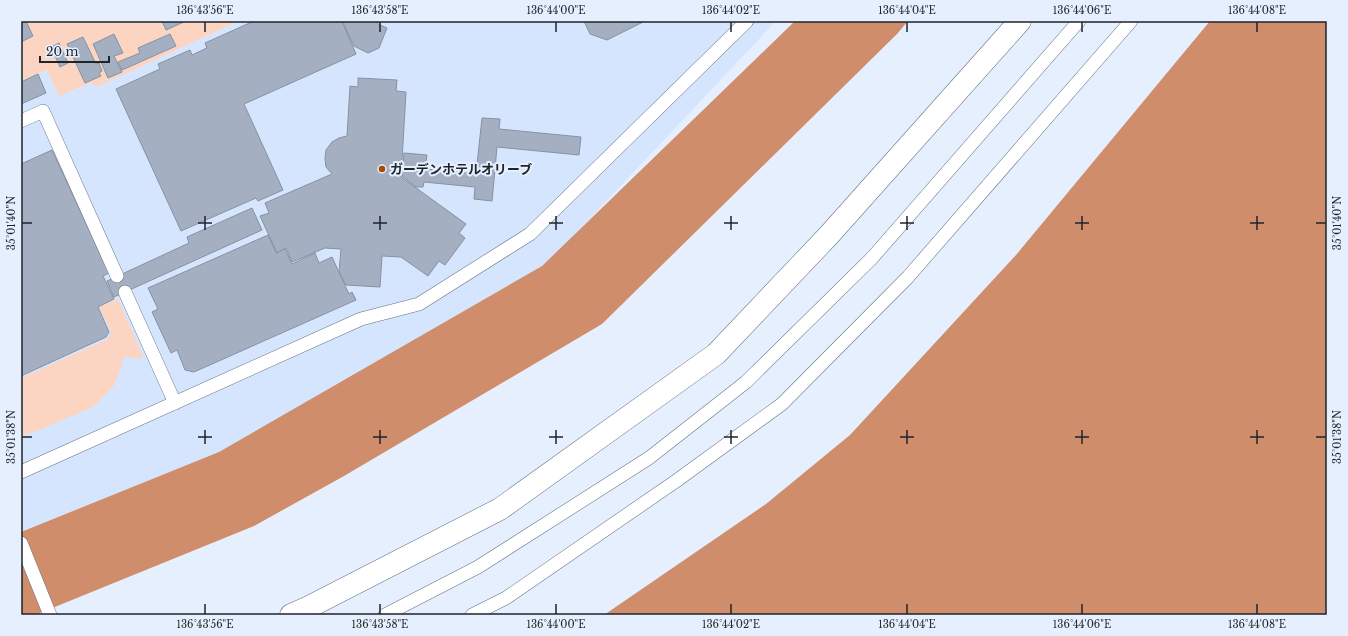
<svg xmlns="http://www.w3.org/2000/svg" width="1348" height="636" font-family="'Libre Baskerville','Noto Sans JP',serif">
<rect width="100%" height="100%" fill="#e5effe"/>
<polygon fill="#d5e5fe" points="239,21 776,21 562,248 542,266 219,452 21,532 21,81 47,70 59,96 92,83 97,87"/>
<g fill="#fbd5c2">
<polygon points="21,21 239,21 97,87 91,83 59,96 47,70 21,81"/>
<polygon points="118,299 143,356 139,359 124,356 120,371 113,387 93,407 37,431 21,436 21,378 108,339 111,332 99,307"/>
</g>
<g fill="#d08d6b">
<polygon points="795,21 908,21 897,34 602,324 344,476 254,526 35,615 21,615 21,532 219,452 542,266"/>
<polygon points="1210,21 1327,21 1327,615 604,615 766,504 850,435 1016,255"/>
</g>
<g fill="#a4b0c2" stroke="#8691a2">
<polygon points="21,21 26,21 33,36 21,42"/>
<polygon points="162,21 186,21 166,30"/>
<polygon points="254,21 342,21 356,54 244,104 283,190 258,201 256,198 181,231 116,89 160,69 158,64 190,50 192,55 207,48 205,43"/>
<polygon points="342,21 376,21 378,24 387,28 379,48 368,53 354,46"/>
<polygon points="584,21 645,21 607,40 590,34"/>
<polygon points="114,34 123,53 114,56 122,72 108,78 93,44"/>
<polygon points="170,34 176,46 122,70 118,62 140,53 138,48"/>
<polygon points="83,37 96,64 99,63 102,71 99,73 101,76 85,83 67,44"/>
<polygon points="59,43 68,63 60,67 51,47"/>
<polygon points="38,74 46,93 21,104 21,82"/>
<polygon points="358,78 397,80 396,91 406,92 401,177 466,224 459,233 465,238 445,265 439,261 428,276 401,257 382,256 380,287 346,285 339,272 341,249 325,248 292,262 286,248 277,253 260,216 269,213 265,203 332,174 326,167 325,159 326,150 332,142 339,138 347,136 350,86 358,87"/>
<polygon points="482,118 500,119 499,129 581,137 579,155 497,147 492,201 474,199 475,187 424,182 423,187 416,187 402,176 404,153 427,155 425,169 476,174"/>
<polygon points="52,150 109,273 103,276 114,299 98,307 109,332 106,337 21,376 21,164"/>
<polygon points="252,208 262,230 114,297 107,281 189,243 187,237"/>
<polygon points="268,235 276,253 285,249 292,264 315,253 319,263 332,257 349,294 352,292 356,300 194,372 185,370 177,350 171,353 152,312 158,309 148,288"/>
</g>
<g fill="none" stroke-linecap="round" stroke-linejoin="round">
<g stroke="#667181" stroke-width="14">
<g id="service">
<polyline points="21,121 43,111 117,276"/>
<polyline points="125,292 175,403"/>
<polyline points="21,472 361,319 419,304 530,234 747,21"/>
<polyline points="21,543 50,615"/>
<polyline points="385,615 478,567 649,458 746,382 872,258 1079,21"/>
<polyline points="472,615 506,598 676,481 782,404 908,277 1131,21"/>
</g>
</g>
<g stroke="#667181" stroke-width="23">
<polyline id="tertiary" points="291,615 309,607 500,509 716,354 829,235 1020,21"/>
</g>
<use href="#service" stroke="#fff" stroke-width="13"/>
<use href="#tertiary" stroke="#fff" stroke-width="22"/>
</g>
<path fill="none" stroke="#1f232a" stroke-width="1.5" d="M 205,22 L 205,32M 380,22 L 380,32M 556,22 L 556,32M 731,22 L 731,32M 907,22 L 907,32M 1082,22 L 1082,32M 1257,22 L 1257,32M 205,216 L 205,230M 380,216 L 380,230M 556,216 L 556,230M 731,216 L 731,230M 907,216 L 907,230M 1082,216 L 1082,230M 1257,216 L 1257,230M 22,223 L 32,223M 198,223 L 212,223M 373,223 L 387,223M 549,223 L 563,223M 724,223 L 738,223M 900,223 L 914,223M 1075,223 L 1089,223M 1250,223 L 1264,223M 1316,223 L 1326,223M 205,430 L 205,444M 380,430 L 380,444M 556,430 L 556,444M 731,430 L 731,444M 907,430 L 907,444M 1082,430 L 1082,444M 1257,430 L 1257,444M 22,437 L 32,437M 198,437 L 212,437M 373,437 L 387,437M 549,437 L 563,437M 724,437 L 738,437M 900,437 L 914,437M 1075,437 L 1089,437M 1250,437 L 1264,437M 1316,437 L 1326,437M 205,604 L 205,614M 380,604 L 380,614M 556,604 L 556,614M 731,604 L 731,614M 907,604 L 907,614M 1082,604 L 1082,614M 1257,604 L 1257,614"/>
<circle fill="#ab4b04" stroke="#e5effe" stroke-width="1.5" cx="382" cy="169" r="4"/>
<g text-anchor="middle" stroke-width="4" stroke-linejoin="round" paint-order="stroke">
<g font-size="13" font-weight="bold" fill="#1f232a" stroke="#e5effe" text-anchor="start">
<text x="390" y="174">ガーデンホテルオリーブ</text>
</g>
</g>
<rect width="1348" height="636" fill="none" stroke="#e5effe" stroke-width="44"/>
<path d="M40 56v6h69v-6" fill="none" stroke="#1f232a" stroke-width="2"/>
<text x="46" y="56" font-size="12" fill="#1f232a" stroke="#e5effe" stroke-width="3" paint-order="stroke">20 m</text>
<rect x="22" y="22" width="1304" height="592" fill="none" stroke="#1f232a" stroke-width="1.5"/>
<g font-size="10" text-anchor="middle" fill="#1f232a">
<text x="205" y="14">136°43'56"E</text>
<text x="380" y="14">136°43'58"E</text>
<text x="556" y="14">136°44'00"E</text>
<text x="731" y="14">136°44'02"E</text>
<text x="907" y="14">136°44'04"E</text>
<text x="1082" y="14">136°44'06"E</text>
<text x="1257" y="14">136°44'08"E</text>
<text transform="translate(11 223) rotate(-90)" y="4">35°01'40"N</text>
<text transform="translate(1337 223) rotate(-90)" y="4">35°01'40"N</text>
<text transform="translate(11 437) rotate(-90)" y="4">35°01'38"N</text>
<text transform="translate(1337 437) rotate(-90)" y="4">35°01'38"N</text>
<text x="205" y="628">136°43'56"E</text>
<text x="380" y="628">136°43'58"E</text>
<text x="556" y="628">136°44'00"E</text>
<text x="731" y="628">136°44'02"E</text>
<text x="907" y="628">136°44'04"E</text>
<text x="1082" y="628">136°44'06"E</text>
<text x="1257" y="628">136°44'08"E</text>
</g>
</svg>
